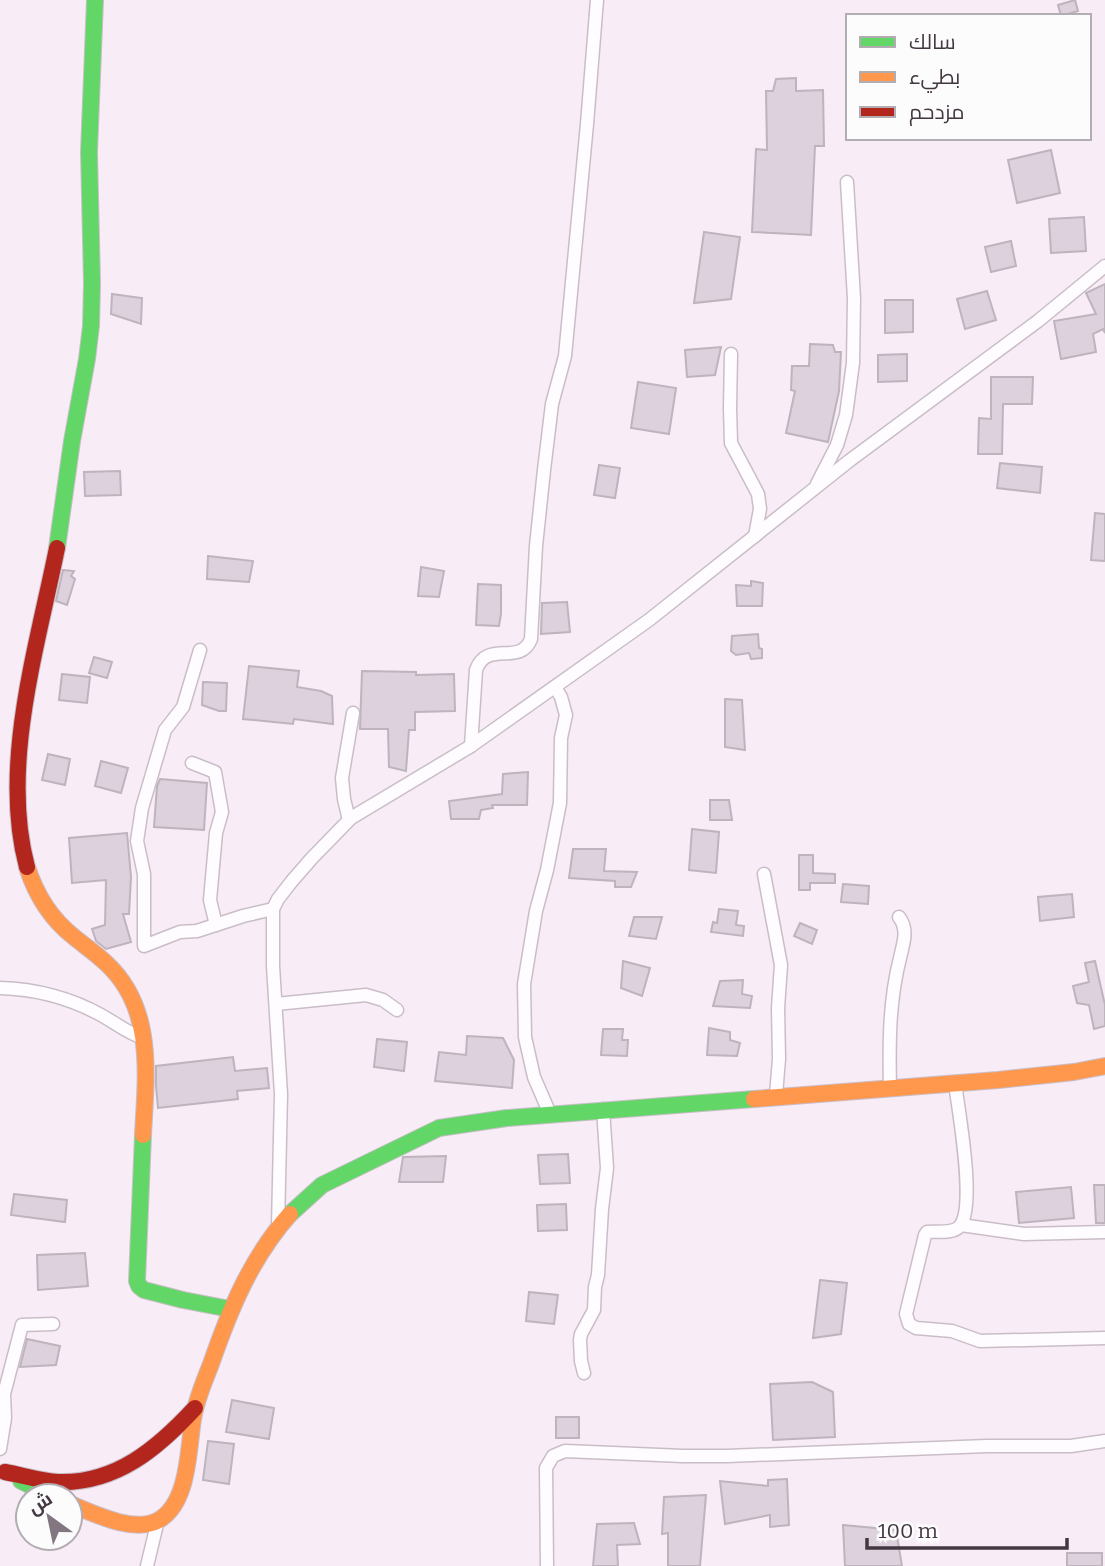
<svg xmlns="http://www.w3.org/2000/svg" width="1105" height="1566" font-family="Bitter,Cairo,serif">
<rect width="100%" height="100%" fill="#f8ecf7"/>
<g fill="#dcd1dc" stroke="#beb4bd" stroke-width="2">
<polygon points="1075,0 1078,11 1061,16 1058,5"/>
<polygon points="796,78 796,91 823,90 824,146 815,146 811,235 752,232 756,149 767,150 766,91 773,91 776,79"/>
<polygon points="1051,150 1060,193 1017,203 1008,160"/>
<polygon points="1084,217 1086,251 1051,253 1049,219"/>
<polygon points="704,232 740,237 731,299 694,303"/>
<polygon points="1011,241 1016,266 991,272 985,247"/>
<polygon points="1105,284 1105,333 1103,329 1093,334 1096,352 1061,359 1054,321 1096,314 1086,293"/>
<polygon points="987,291 996,320 965,329 957,299"/>
<polygon points="112,294 142,298 141,324 111,314"/>
<polygon points="885,300 913,300 913,332 885,333"/>
<polygon points="810,344 833,345 835,352 841,352 839,391 828,442 786,433 795,391 791,390 792,366 809,366"/>
<polygon points="721,347 715,375 687,377 685,350"/>
<polygon points="907,354 907,381 878,382 878,355"/>
<polygon points="991,377 1033,377 1032,404 1003,404 1002,454 978,454 979,418 991,419"/>
<polygon points="638,382 676,388 669,434 631,428"/>
<polygon points="1000,463 1042,467 1040,493 997,488"/>
<polygon points="599,465 620,468 615,498 594,495"/>
<polygon points="120,471 121,495 85,496 84,472"/>
<polygon points="1095,513 1105,514 1105,561 1091,560"/>
<polygon points="208,556 253,561 249,582 207,579"/>
<polygon points="421,567 444,571 439,597 418,596"/>
<polygon points="63,570 74,571 71,576 75,579 67,605 56,601"/>
<polygon points="751,581 763,583 762,606 737,606 736,585 751,586"/>
<polygon points="478,584 501,585 501,614 499,626 476,625"/>
<polygon points="567,602 570,632 541,634 542,603"/>
<polygon points="758,634 759,648 762,649 762,658 751,659 749,653 736,655 731,651 732,636"/>
<polygon points="94,657 112,662 107,678 89,673"/>
<polygon points="249,666 299,671 297,687 321,691 332,696 333,724 294,719 293,724 243,719"/>
<polygon points="362,671 416,672 416,675 454,674 455,711 415,712 415,730 409,730 406,771 389,767 388,729 360,729"/>
<polygon points="62,674 90,677 87,703 59,700"/>
<polygon points="203,682 227,683 226,711 219,711 202,705"/>
<polygon points="725,699 742,700 745,750 725,747"/>
<polygon points="48,754 70,759 65,785 42,780"/>
<polygon points="101,761 128,768 121,793 95,786"/>
<polygon points="528,772 527,805 492,805 493,808 481,810 479,819 451,819 449,801 502,794 503,774"/>
<polygon points="160,779 207,783 204,830 154,827 157,786"/>
<polygon points="710,800 729,800 732,820 710,820"/>
<polygon points="692,829 719,832 716,873 689,870"/>
<polygon points="127,833 131,877 129,914 123,914 131,942 106,949 96,941 92,929 105,925 106,880 72,883 69,838"/>
<polygon points="573,849 606,849 604,871 637,872 631,887 615,887 615,881 569,878"/>
<polygon points="799,855 813,855 813,873 835,874 835,883 810,883 810,890 799,890"/>
<polygon points="843,884 869,886 868,904 841,902"/>
<polygon points="1072,894 1074,917 1040,921 1038,897"/>
<polygon points="719,909 738,911 736,925 744,926 743,936 711,932 713,922 717,923"/>
<polygon points="634,917 662,917 656,939 629,936"/>
<polygon points="800,923 817,930 812,944 794,936"/>
<polygon points="623,961 650,968 642,996 621,988"/>
<polygon points="1095,961 1105,1005 1105,1026 1094,1029 1089,1005 1077,1003 1073,986 1089,982 1085,963"/>
<polygon points="743,980 742,994 752,996 750,1008 713,1006 720,981"/>
<polygon points="709,1028 730,1032 730,1040 740,1043 737,1056 707,1055"/>
<polygon points="603,1029 623,1029 622,1040 628,1040 627,1056 601,1055"/>
<polygon points="467,1036 503,1038 514,1060 512,1088 435,1081 439,1052 466,1055"/>
<polygon points="377,1039 407,1042 404,1071 374,1067"/>
<polygon points="233,1057 235,1071 267,1068 269,1088 237,1091 238,1099 158,1108 156,1086 156,1066"/>
<polygon points="568,1154 570,1183 540,1184 538,1155"/>
<polygon points="446,1156 443,1182 399,1182 403,1157"/>
<polygon points="1094,1185 1105,1185 1105,1223 1096,1223"/>
<polygon points="1071,1187 1074,1218 1019,1223 1016,1192"/>
<polygon points="14,1194 67,1200 65,1222 11,1215"/>
<polygon points="566,1204 567,1230 538,1231 537,1205"/>
<polygon points="85,1253 88,1286 38,1290 37,1255"/>
<polygon points="820,1280 847,1283 841,1334 813,1338"/>
<polygon points="529,1292 558,1295 554,1324 526,1321"/>
<polygon points="27,1339 60,1346 56,1365 20,1367"/>
<polygon points="812,1382 833,1392 835,1437 773,1440 770,1384"/>
<polygon points="232,1400 274,1408 269,1439 226,1432"/>
<rect x="556" y="1417" width="23" height="21"/>
<polygon points="208,1441 234,1444 229,1484 203,1480"/>
<polygon points="787,1479 789,1525 770,1527 770,1515 725,1524 720,1481 768,1486 768,1480"/>
<polygon points="706,1495 700,1566 668,1566 668,1533 662,1534 664,1497"/>
<polygon points="634,1523 640,1544 617,1545 618,1566 593,1566 597,1524"/>
<polygon points="843,1525 896,1530 902,1566 845,1566"/>
<rect x="1067" y="1553" width="35" height="13"/>
</g>
<g fill="none" stroke-linecap="round" stroke-linejoin="round">
<g stroke="#c9bec8" stroke-width="15">
<g id="street">
<polyline points="731,354 730,408 731,443 758,494 760,509 755,536"/>
<polyline points="817,484 837,445 846,415 853,363 854,298 847,182"/>
<polyline points="200,650 183,707 165,730 142,808 137,841 144,874 144,946 180,932 197,931 243,916 273,909"/>
<path d="M 471,746 L 476,670 C 487,639 520,667 531,639 L 536,546 L 544,470 L 552,404 L 565,356 L 587,124 L 597,0"/>
<polyline points="192,763 215,772 222,812 216,833 210,900 216,925"/>
<polyline points="349,820 344,799 342,778 353,713"/>
<polyline points="764,874 781,965 778,1008 779,1059 776,1095"/>
<path d="M 0,988 C 35,989 70,998 101,1015 C 116,1023 128,1034 144,1038"/>
<polyline points="276,1004 366,995 383,1000 397,1010"/>
<path d="M 955,1083 C 958,1109 977,1209 959,1227 C 952,1234 936,1231 927,1232 L 925,1235 L 906,1314 L 909,1324 L 916,1328 L 952,1331 L 980,1341 L 1105,1338"/>
<path d="M 890,1088 C 889,1044 889,1001 900,958 C 903,944 909,930 899,917"/>
<polyline points="550,1114 534,1077 525,1037 524,984 536,911 547,870 560,803 561,738 566,715 561,697 555,687"/>
<polyline points="961,1225 1024,1234 1105,1232"/>
<polyline points="278,1226 281,1094 273,966 273,909 278,899 292,881 312,858 351,818 471,746 649,620 849,461 1038,321 1105,266"/>
<polyline points="584,1373 581,1361 580,1340 581,1334 594,1310 595,1287 598,1275 602,1209 607,1168 603,1109"/>
<polyline points="0,1449 5,1418 4,1394 22,1325 53,1324"/>
<polyline points="147,1566 158,1520"/>
<polyline points="547,1566 546,1468 553,1456 565,1451 683,1456 727,1456 987,1446 1071,1446 1105,1441"/>
</g>
</g>
<g stroke="#c9bec8" stroke-width="18">
<g id="fast">
<polyline points="57,548 72,441 87,359 91,326 92,283 89,152 95,0"/>
<polyline points="143,1135 137,1281 139,1286 144,1290 183,1300 230,1309"/>
<polyline points="290,1214 322,1185 439,1128 507,1118 754,1099"/>
<polyline points="21,1481 52,1496"/>
</g>
</g>
<g stroke="#c9bec8" stroke-width="18">
<g id="slow">
<path d="M 27,867 C 36,895 51,919 74,937 C 85,946 97,954 107,964 C 155,1009 146,1076 143,1135"/>
<polyline points="754,1099 998,1080 1074,1072 1105,1066"/>
<path d="M 70,1504 C 93,1513 132,1533 157,1521 C 189,1505 188,1450 193,1419 C 196,1400 204,1382 211,1364 C 230,1309 251,1258 290,1214"/>
</g>
</g>
<g stroke="#c9bec8" stroke-width="18">
<g id="jam">
<path d="M 27,867 C 0,766 37,648 57,548"/>
<path d="M 5,1472 C 22,1475 40,1481 58,1482 C 116,1484 158,1448 195,1408"/>
</g>
</g>
<use href="#street" stroke="#fefcfe" stroke-width="12"/>
<use href="#fast" stroke="#63d668" stroke-width="16"/>
<use href="#slow" stroke="#ff974d" stroke-width="16"/>
<use href="#jam" stroke="#b3261e" stroke-width="16"/>
</g>
<rect x="846" y="14" width="245" height="126" fill="#fcfcfc" stroke="#b2adb2" stroke-width="2"/>
<rect x="860" y="37" width="35" height="10" fill="#63d668" stroke="#b2adb2" stroke-width="2"/>
<text x="909" y="49" font-size="21" fill="#433742">سالك</text>
<rect x="860" y="72" width="35" height="10" fill="#ff974d" stroke="#b2adb2" stroke-width="2"/>
<text x="909" y="84" font-size="21" fill="#433742">بطيء</text>
<rect x="860" y="107" width="35" height="10" fill="#b3261e" stroke="#b2adb2" stroke-width="2"/>
<text x="909" y="119" font-size="21" fill="#433742">مزدحم</text>
<g transform="translate(49 1517) rotate(327)"><circle r="33" fill="#fcfcfc" stroke="#b2adb2" stroke-width="2"/>
<path d="M0-5L12 26L0 18L-12 26Z" fill="#827681"/>
<text y="-10" font-size="19" font-weight="bold" text-anchor="middle" fill="#433742">ش</text>
</g>
<path d="M867 1538v10h200v-10" fill="none" stroke="#433742" stroke-width="3.5"/>
<text x="878" y="1538" font-size="21" fill="#433742" stroke="#fcfcfc" stroke-width="5" paint-order="stroke">100 m</text>
</svg>
